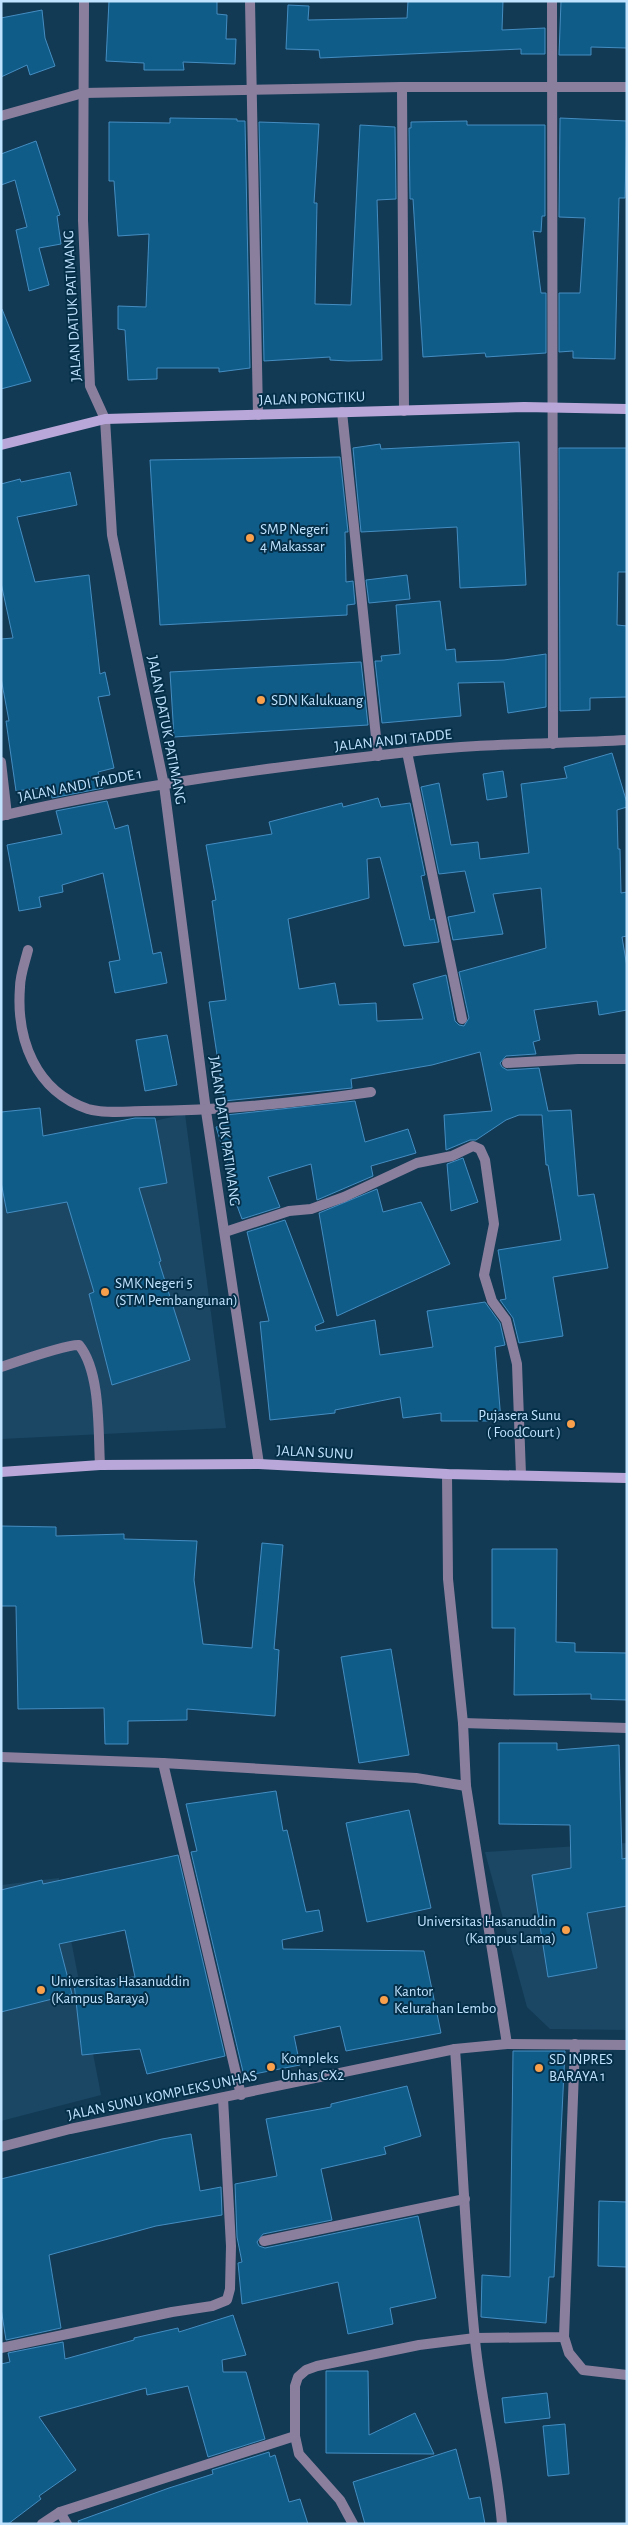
<svg xmlns="http://www.w3.org/2000/svg" width="628" height="2525" font-family="'Alegreya Sans',sans-serif">
<rect width="100%" height="100%" fill="#123a54"/>
<g fill="#1b4765">
<polygon points="185,1114 226,1428 1,1439 1,1156"/>
<polygon points="627,1843 627,2030 550,2029 527,2007 485,1852"/>
<polygon points="59,1878 101,2095 1,2121 1,1885"/>
</g>
<g fill="#105c89" stroke="#448dc1">
<polygon points="109,1 217,1 217,14 227,15 226,39 236,39 235,64 183,62 184,70 144,70 144,63 106,61"/>
<polygon points="408,1 503,1 502,30 545,28 545,54 521,54 521,49 320,58 319,50 286,49 288,5 309,6 308,20 407,18"/>
<polygon points="561,1 627,1 627,48 591,47 591,55 559,55"/>
<polygon points="42,10 45,38 55,66 30,75 27,65 1,77 1,18"/>
<polygon points="170,118 237,119 237,121 245,121 250,368 219,372 219,368 157,368 157,379 128,380 125,330 118,329 118,306 146,307 149,234 118,236 114,181 109,181 109,122 170,123"/>
<polygon points="560,118 627,121 625,198 619,198 615,359 573,358 573,351 559,352 559,293 580,293 585,218 559,217"/>
<polygon points="467,121 467,125 545,125 545,216 542,216 541,232 533,231 541,293 546,293 546,353 486,357 485,353 423,357 413,199 410,199 409,128 411,128 411,122"/>
<polygon points="259,122 319,124 314,203 317,203 315,304 351,305 360,125 395,127 396,199 377,200 382,360 348,361 330,360 330,357 264,361"/>
<polygon points="36,141 60,215 57,216 61,244 39,248 49,285 29,291 16,230 27,227 15,180 1,185 1,154"/>
<polygon points="2,309 31,381 1,389 1,310"/>
<polygon points="519,442 526,585 460,588 457,527 361,532 353,448 380,444 381,449"/>
<polygon points="559,448 627,448 627,572 618,572 617,625 627,626 627,697 590,698 590,710 560,711"/>
<polygon points="340,457 348,532 345,532 346,582 353,581 355,604 347,605 347,615 160,625 150,460"/>
<polygon points="70,472 77,505 17,517 35,582 89,575 100,674 105,672 110,695 98,697 114,768 98,772 103,788 52,798 49,787 16,791 6,721 9,721 1,678 1,639 13,638 1,583 1,484 20,479 21,482"/>
<polygon points="407,575 410,599 369,603 366,580"/>
<polygon points="440,601 446,650 455,649 456,662 504,660 546,654 546,707 508,713 504,682 458,683 461,716 382,723 375,661 382,661 381,656 400,654 396,605"/>
<polygon points="361,662 368,725 174,737 170,672"/>
<polygon points="612,753 627,803 627,807 617,810 618,849 620,849 621,893 627,892 627,936 622,937 627,967 627,1010 599,1015 597,1001 534,1010 540,1040 533,1042 536,1054 506,1056 500,1063 502,1067 507,1070 539,1068 548,1111 571,1110 578,1196 594,1194 608,1268 553,1277 563,1336 519,1343 513,1318 500,1300 506,1299 498,1250 561,1240 548,1165 546,1165 542,1115 519,1115 506,1120 476,1140 470,1140 446,1150 444,1115 492,1111 480,1052 432,1065 351,1079 352,1088 224,1101 209,1002 226,1000 212,901 216,900 206,845 272,834 269,822 342,803 343,807 378,798 381,807 410,803 425,875 421,876 430,920 434,919 439,942 404,946 380,857 367,859 369,898 288,919 299,989 335,983 339,1005 376,1003 377,1021 423,1019 413,984 446,975 455,1021 459,1025 464,1026 469,1018 459,972 546,948 541,888 493,894 503,934 453,940 448,917 475,912 465,871 439,874 421,787 439,783 451,845 478,842 480,859 529,853 521,784 567,778 564,767"/>
<polygon points="503,771 507,797 487,800 483,774"/>
<polygon points="107,801 115,829 128,825 153,954 161,952 167,983 115,993 109,962 120,960 103,873 62,885 63,892 39,897 41,907 19,911 7,845 62,834 56,811"/>
<polygon points="167,1035 177,1085 145,1091 136,1040"/>
<polygon points="355,1101 365,1142 408,1129 416,1153 371,1166 373,1176 317,1200 311,1164 268,1177 280,1207 242,1219 233,1195 237,1193 216,1127 228,1123 226,1115"/>
<polygon points="40,1108 43,1136 135,1118 155,1118 167,1183 139,1188 161,1261 159,1262 190,1360 112,1385 89,1294 94,1292 67,1202 7,1213 1,1182 1,1112"/>
<polygon points="463,1158 478,1202 451,1211 447,1164"/>
<polygon points="377,1189 383,1212 421,1202 450,1264 337,1316 319,1213"/>
<polygon points="285,1220 324,1322 315,1326 316,1331 375,1320 380,1355 433,1347 427,1311 485,1302 500,1323 505,1345 495,1347 501,1421 441,1421 441,1413 403,1418 400,1397 335,1410 335,1413 270,1420 260,1322 269,1321 247,1232"/>
<polygon points="1,1526 56,1527 56,1536 124,1534 124,1539 197,1541 194,1580 203,1644 252,1648 262,1543 283,1545 274,1649 279,1650 275,1716 187,1709 187,1720 128,1721 128,1744 105,1744 104,1708 18,1709 16,1606 1,1606"/>
<polygon points="492,1549 557,1549 556,1642 575,1643 575,1652 627,1653 627,1700 591,1699 591,1694 514,1695 515,1628 492,1628"/>
<polygon points="391,1649 409,1755 359,1763 341,1657"/>
<polygon points="499,1743 557,1743 557,1750 619,1745 622,1859 627,1858 627,1906 587,1913 597,1968 548,1977 532,1875 571,1868 570,1825 499,1824"/>
<polygon points="276,1791 283,1831 287,1830 306,1912 319,1910 323,1931 282,1940 283,1949 424,1951 441,2033 346,2051 340,2026 294,2036 300,2065 244,2076 191,1852 197,1851 186,1804"/>
<polygon points="409,1810 431,1908 367,1922 346,1823"/>
<polygon points="178,1855 225,2056 147,2074 140,2049 82,2055 74,1983 135,1977 125,1930 59,1944 72,1994 1,2012 1,1890 42,1880 43,1884"/>
<polygon points="513,2051 565,2051 554,2277 549,2277 546,2323 481,2317 482,2275 510,2277"/>
<polygon points="407,2086 421,2136 384,2147 386,2154 321,2169 332,2220 263,2234 257,2242 259,2246 265,2248 418,2216 436,2298 390,2308 393,2324 348,2334 338,2282 242,2304 238,2263 242,2262 237,2237 235,2184 277,2176 266,2119 331,2107 331,2104"/>
<polygon points="191,2134 200,2191 221,2187 222,2215 156,2226 49,2255 61,2328 6,2340 1,2308 1,2179 162,2139"/>
<polygon points="599,2201 627,2202 627,2267 598,2266"/>
<polygon points="233,2315 246,2355 222,2360 223,2372 246,2372 265,2439 208,2457 188,2386 147,2395 146,2388 39,2417 76,2470 39,2496 41,2499 8,2524 1,2524 1,2364 10,2362 8,2353 63,2342 65,2359 134,2340 134,2338 178,2328 179,2332"/>
<polygon points="326,2371 368,2371 369,2435 415,2413 434,2454 326,2453"/>
<polygon points="547,2393 550,2418 505,2423 502,2398"/>
<polygon points="565,2424 569,2474 548,2476 543,2426"/>
<polygon points="456,2449 469,2499 480,2497 485,2524 365,2524 353,2482"/>
<polygon points="269,2452 270,2457 275,2455 289,2502 300,2499 308,2524 79,2524 78,2521 169,2488 213,2474 212,2470"/>
</g>
<g fill="none" stroke-linecap="round" stroke-linejoin="round">
<g stroke="#8b7f9e" stroke-width="10">
<polyline points="84,1 83,220 90,386 105,419 112,535 164,785 206,1111 259,1464"/>
<polyline points="250,1 258,415"/>
<polyline points="552,1 553,744"/>
<polyline points="402,87 404,411"/>
<polyline points="1,116 83,93 402,87 627,87"/>
<polyline points="342,412 378,756"/>
<polyline points="407,752 462,1019"/>
<polyline points="1,762 7,815"/>
<path d="M 1,816 C 135,785 272,767 408,752 C 480,743 554,744 627,740"/>
<path d="M 28,950 C 25,962 20,975 20,987 C 16,1039 35,1091 88,1109 C 105,1114 127,1111 145,1111 C 221,1111 295,1103 371,1092"/>
<polyline points="507,1063 578,1059 627,1059"/>
<polyline points="225,1232 289,1211 311,1209 344,1197 417,1163 452,1156 473,1146 480,1149 485,1160 494,1224 484,1275 492,1301 506,1320 517,1364 521,1475"/>
<path d="M 1,1367 C 16,1362 67,1344 79,1345 C 101,1372 98,1431 100,1465"/>
<polyline points="447,1474 448,1579 463,1723 466,1786 507,2044"/>
<polyline points="463,1723 627,1728"/>
<polyline points="1,1757 163,1763 416,1778 466,1786"/>
<polyline points="163,1763 241,2095"/>
<path d="M 455,2049 C 462,2146 465,2243 475,2340 C 481,2402 497,2462 502,2524"/>
<polyline points="1,2147 70,2129 455,2049 507,2044 627,2045"/>
<polyline points="264,2241 465,2199"/>
<polyline points="564,2337 569,2353 583,2370 627,2375"/>
<polyline points="1,2348 172,2312 212,2306 227,2300 230,2289 231,2246 223,2098"/>
<polyline points="60,2512 67,2524"/>
<polyline points="42,2524 60,2512 295,2436"/>
<polyline points="353,2524 340,2500 299,2454 295,2436 295,2386 298,2377 306,2370 317,2366 419,2345 475,2338 564,2337 575,2044"/>
</g>
<g stroke="#baa7d9" stroke-width="10">
<polyline points="1,445 105,419 524,407 627,409"/>
<polyline points="1,1472 100,1465 259,1464 447,1474 627,1478"/>
</g>
</g>
<g fill="#f8a04b" stroke="#052f49" stroke-width="2">
<circle cx="250" cy="538" r="5"/>
<circle cx="261" cy="700" r="5"/>
<circle cx="105" cy="1292" r="5"/>
<circle cx="571" cy="1424" r="5"/>
<circle cx="566" cy="1930" r="5"/>
<circle cx="41" cy="1990" r="5"/>
<circle cx="384" cy="2000" r="5"/>
<circle cx="271" cy="2067" r="5"/>
<circle cx="539" cy="2068" r="5"/>
</g>
<g text-anchor="middle" stroke-width="4" stroke-linejoin="round" paint-order="stroke">
<g font-size="15" fill="#c0e3ff" stroke="#052f49">
<text transform="translate(72 306) rotate(-93)" y="5">JALAN DATUK PATIMANG</text>
<text transform="translate(312 398) rotate(-2)" y="5">JALAN PONGTIKU</text>
<text transform="translate(167 730) rotate(79)" y="5">JALAN DATUK PATIMANG</text>
<text transform="translate(393 740) rotate(-6)" y="5">JALAN ANDI TADDE</text>
<text transform="translate(80 785) rotate(-11)" y="5">JALAN ANDI TADDE 1</text>
<text transform="translate(225 1131) rotate(82)" y="5">JALAN DATUK PATIMANG</text>
<text transform="translate(315 1452) rotate(3)" y="5">JALAN SUNU</text>
<text transform="translate(162 2095) rotate(-12)" y="5">JALAN SUNU KOMPLEKS UNHAS</text>
</g>
<g font-size="15" fill="#c0e3ff" stroke="#052f49" text-anchor="start">
<text x="260" y="534">SMP Negeri<tspan x="260" dy="17">4 Makassar</tspan></text>
<text x="271" y="705">SDN Kalukuang</text>
<text x="115" y="1288">SMK Negeri 5<tspan x="115" dy="17">(STM Pembangunan)</tspan></text>
<text x="561" y="1420" text-anchor="end">Pujasera Sunu<tspan x="561" dy="17">( FoodCourt )</tspan></text>
<text x="556" y="1926" text-anchor="end">Universitas Hasanuddin<tspan x="556" dy="17">(Kampus Lama)</tspan></text>
<text x="51" y="1986">Universitas Hasanuddin<tspan x="51" dy="17">(Kampus Baraya)</tspan></text>
<text x="394" y="1996">Kantor<tspan x="394" dy="17">Kelurahan Lembo</tspan></text>
<text x="281" y="2063">Kompleks<tspan x="281" dy="17">Unhas CX2</tspan></text>
<text x="549" y="2064">SD INPRES<tspan x="549" dy="17">BARAYA 1</tspan></text>
</g>
</g>
<rect width="628" height="2525" fill="none" stroke="#c0e3ff" stroke-width="5"/>
</svg>
